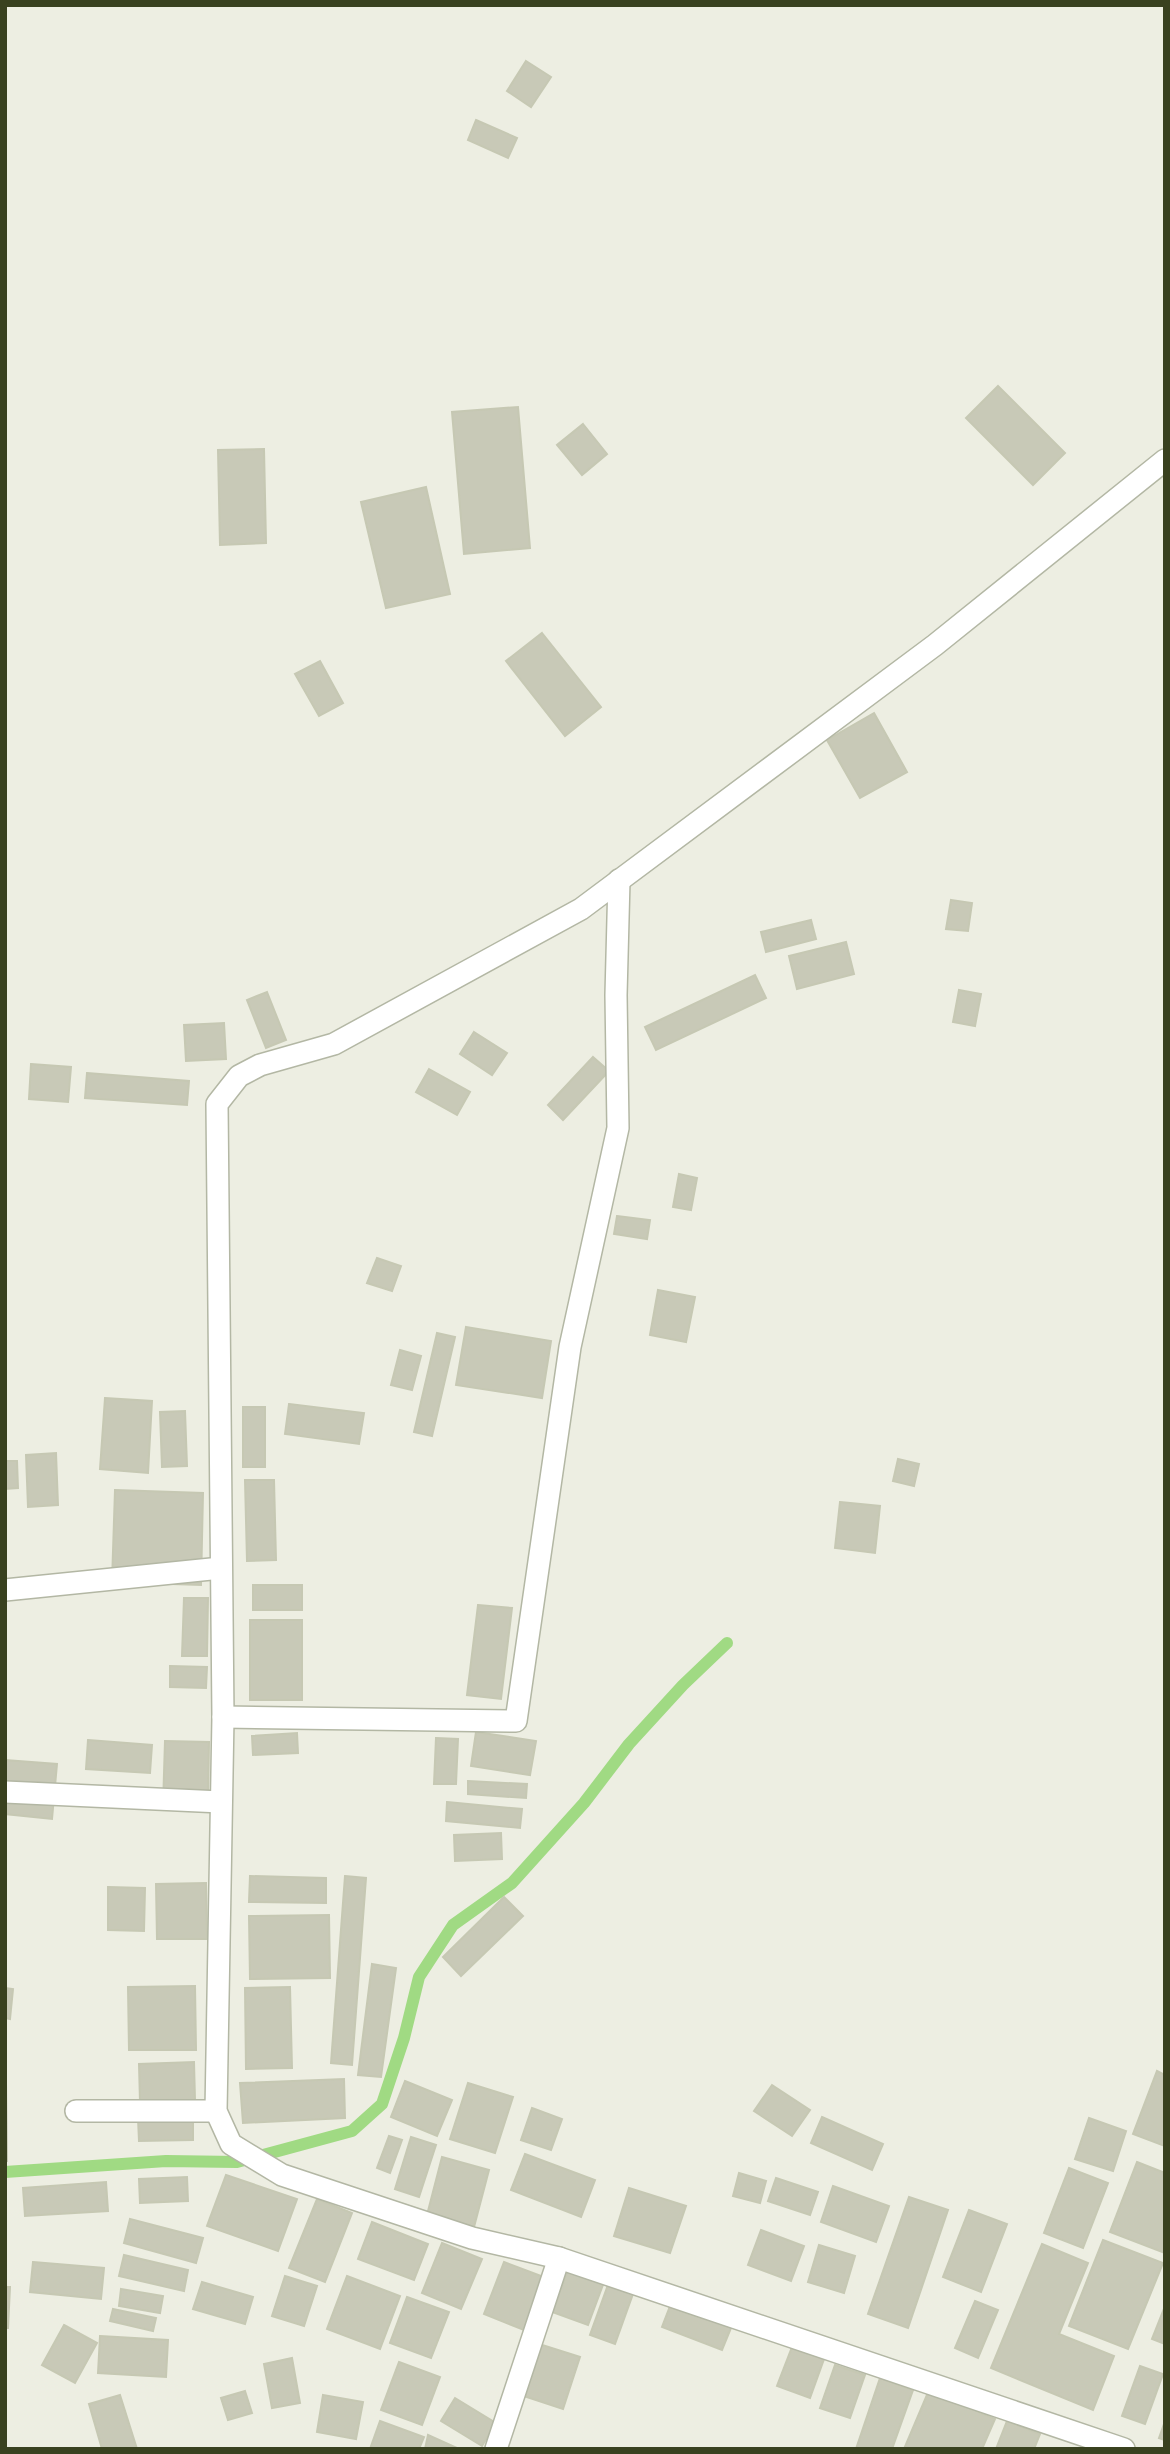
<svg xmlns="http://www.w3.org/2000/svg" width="1170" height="2454" font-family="'Alegreya Sans',sans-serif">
<rect width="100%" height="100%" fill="#edeee2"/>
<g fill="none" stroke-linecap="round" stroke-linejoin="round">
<polyline stroke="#a0da83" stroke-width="12" points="5,2172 166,2161 237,2162 352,2131 382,2104 404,2038 419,1977 453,1925 512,1883 584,1803 629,1744 683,1685 727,1643"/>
</g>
<g fill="#c8c9b7" stroke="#c6c8b3" stroke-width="2">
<polygon points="526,61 551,77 531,107 507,91"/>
<polygon points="476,120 517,138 508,158 468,140"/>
<polygon points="998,386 1065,453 1033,485 966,418"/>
<polygon points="518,407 530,548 464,554 452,412"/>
<polygon points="583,424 607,454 582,475 557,445"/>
<polygon points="264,449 266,543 220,545 218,450"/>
<polygon points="426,487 450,594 386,608 361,502"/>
<polygon points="542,633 601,707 565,736 506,661"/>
<polygon points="320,661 343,703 319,716 295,674"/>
<polygon points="874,713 907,772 860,798 827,740"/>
<polygon points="951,900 972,903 968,931 946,929"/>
<polygon points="811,920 816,939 766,952 761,932"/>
<polygon points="846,942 854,974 797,989 789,956"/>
<polygon points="755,975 766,998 656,1050 645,1027"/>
<polygon points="959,990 981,994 975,1026 953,1022"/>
<polygon points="267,992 286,1040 266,1048 247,1000"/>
<polygon points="224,1023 226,1059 186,1061 184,1025"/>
<polygon points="474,1032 507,1053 492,1075 460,1054"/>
<polygon points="593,1057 609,1071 563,1120 548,1105"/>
<polygon points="31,1064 71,1067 68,1102 29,1099"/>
<polygon points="429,1069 470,1092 457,1115 416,1092"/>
<polygon points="87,1073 189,1081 187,1105 85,1098"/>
<polygon points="679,1174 697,1178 691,1210 673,1207"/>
<polygon points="617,1216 650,1220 647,1239 614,1234"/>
<polygon points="377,1258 401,1266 392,1291 367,1283"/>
<polygon points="658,1290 695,1297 686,1342 650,1335"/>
<polygon points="466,1327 551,1341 542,1398 456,1385"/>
<polygon points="437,1333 455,1337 432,1436 414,1432"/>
<polygon points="400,1350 421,1356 412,1390 391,1385"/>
<polygon points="105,1398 152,1401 148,1473 100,1469"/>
<polygon points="289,1404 364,1413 359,1444 285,1434"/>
<rect x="243" y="1407" width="22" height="60"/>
<polygon points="185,1411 187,1466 162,1467 160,1412"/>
<polygon points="56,1453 58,1505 28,1507 26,1455"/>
<polygon points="898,1459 919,1464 914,1486 893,1481"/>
<polygon points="5,1461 17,1461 18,1488 5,1489"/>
<polygon points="245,1480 274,1480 276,1560 247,1561"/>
<polygon points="115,1490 203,1493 201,1585 112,1582"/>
<polygon points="840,1502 880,1506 875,1553 835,1548"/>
<rect x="253" y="1585" width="49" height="25"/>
<polygon points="184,1598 208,1598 207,1656 182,1656"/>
<polygon points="478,1605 512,1608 501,1699 467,1695"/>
<rect x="250" y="1620" width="52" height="80"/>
<polygon points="170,1666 207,1667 206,1688 170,1687"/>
<polygon points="476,1732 536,1741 530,1775 471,1766"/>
<polygon points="297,1733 298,1753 253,1755 252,1736"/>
<polygon points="436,1738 458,1739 456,1784 434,1784"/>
<polygon points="88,1740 152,1745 150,1773 86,1769"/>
<polygon points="165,1741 209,1742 208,1807 163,1806"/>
<polygon points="5,1760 57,1764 52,1819 5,1814"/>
<polygon points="468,1781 527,1784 526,1798 468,1794"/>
<polygon points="447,1802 522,1809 520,1828 446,1821"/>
<polygon points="501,1833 502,1859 455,1861 454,1835"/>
<polygon points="250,1876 326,1878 326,1903 249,1902"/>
<polygon points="345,1876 366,1878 352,2065 331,2063"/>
<polygon points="206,1883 207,1939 157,1939 156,1884"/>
<polygon points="108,1887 145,1888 144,1931 108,1930"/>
<polygon points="504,1897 523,1916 461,1976 443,1957"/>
<polygon points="329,1915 330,1978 250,1979 249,1916"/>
<polygon points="372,1964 396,1968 381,2077 358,2075"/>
<polygon points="195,1986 196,2050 129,2050 128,1987"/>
<polygon points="290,1987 292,2068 246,2069 245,1988"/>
<polygon points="5,1988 13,1989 10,2019 5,2018"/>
<polygon points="194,2062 195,2100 140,2102 139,2064"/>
<polygon points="1157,2071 1165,2075 1165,2146 1133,2134"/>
<polygon points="344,2079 345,2118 243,2123 240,2083"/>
<polygon points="405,2081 452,2100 437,2136 391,2117"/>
<polygon points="6,2083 7,2161 5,2161 5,2083"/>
<polygon points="468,2083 513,2097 495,2153 450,2139"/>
<polygon points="772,2085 810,2110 792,2136 754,2111"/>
<polygon points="532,2108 562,2119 551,2150 521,2140"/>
<polygon points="193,2117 193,2140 139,2141 138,2118"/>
<polygon points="822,2117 883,2144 872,2170 811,2143"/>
<polygon points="1089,2118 1126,2131 1113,2171 1075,2159"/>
<polygon points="389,2136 402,2140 390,2173 377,2168"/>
<polygon points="411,2137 436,2145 419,2197 395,2189"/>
<polygon points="525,2154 595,2180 581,2217 511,2190"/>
<polygon points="442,2157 489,2170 474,2227 427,2215"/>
<polygon points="1137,2162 1165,2173 1165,2253 1110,2232"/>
<polygon points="1069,2168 1108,2183 1083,2248 1044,2233"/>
<polygon points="739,2173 766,2181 760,2203 733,2196"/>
<polygon points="226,2175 297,2199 278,2251 207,2226"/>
<polygon points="187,2177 188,2201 140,2203 139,2179"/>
<polygon points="776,2178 818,2192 810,2215 768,2201"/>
<polygon points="106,2182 108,2211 25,2216 23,2188"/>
<polygon points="833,2186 889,2206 876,2242 821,2222"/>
<polygon points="629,2188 686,2206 670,2253 614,2236"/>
<polygon points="909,2197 948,2210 908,2328 868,2314"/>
<polygon points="317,2199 352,2213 325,2282 289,2268"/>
<polygon points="969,2210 1007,2224 981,2292 943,2277"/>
<polygon points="130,2219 203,2238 196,2263 124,2243"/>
<polygon points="372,2222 428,2244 414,2280 358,2259"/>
<polygon points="761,2230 804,2246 791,2281 748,2265"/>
<polygon points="1103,2240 1163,2263 1128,2349 1069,2326"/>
<polygon points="442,2243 482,2259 461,2309 422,2293"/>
<polygon points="1042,2244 1088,2263 1059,2334 1114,2356 1093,2410 991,2368"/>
<polygon points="819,2245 855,2256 844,2293 808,2282"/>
<polygon points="124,2255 188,2270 184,2291 119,2276"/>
<polygon points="33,2262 104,2268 101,2299 30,2292"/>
<polygon points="504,2262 544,2277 524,2330 484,2314"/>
<polygon points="568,2270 604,2282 588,2325 552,2312"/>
<polygon points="285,2276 317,2286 304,2326 272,2316"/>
<polygon points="347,2276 400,2296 380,2349 327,2329"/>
<polygon points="202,2282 253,2297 245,2324 193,2309"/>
<polygon points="609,2282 634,2291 615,2344 590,2335"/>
<polygon points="5,2287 10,2287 8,2328 5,2328"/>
<polygon points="121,2289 163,2296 160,2313 119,2306"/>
<polygon points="407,2297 449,2312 431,2358 390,2343"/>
<polygon points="672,2301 733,2323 722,2350 662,2327"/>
<polygon points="975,2301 998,2310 978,2358 955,2348"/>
<polygon points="1165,2306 1165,2344 1152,2339"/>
<polygon points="113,2309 156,2318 153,2331 110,2321"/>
<polygon points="64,2325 97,2343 75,2383 42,2365"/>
<polygon points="100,2336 168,2340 166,2377 98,2373"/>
<polygon points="539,2344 580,2357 563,2409 521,2395"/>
<polygon points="792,2347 824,2359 810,2398 777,2386"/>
<polygon points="292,2358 300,2403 272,2408 264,2364"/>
<polygon points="399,2362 440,2377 422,2425 381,2410"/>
<polygon points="835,2365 865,2375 850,2418 820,2408"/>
<polygon points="1140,2366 1163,2374 1145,2424 1122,2416"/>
<polygon points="880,2378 913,2390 892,2449 856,2449"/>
<polygon points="929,2390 995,2419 982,2449 904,2449"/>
<polygon points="245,2391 252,2413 228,2420 221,2398"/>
<polygon points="120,2395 137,2449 102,2449 89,2404"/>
<polygon points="323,2395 363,2402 356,2439 317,2432"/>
<polygon points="455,2398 496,2423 482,2446 441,2421"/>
<polygon points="380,2421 424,2437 419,2449 370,2449"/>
<polygon points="1007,2421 1040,2434 1034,2449 996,2449"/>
<polygon points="1165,2421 1165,2440 1159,2438"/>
<polygon points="428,2435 459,2449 425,2449"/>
</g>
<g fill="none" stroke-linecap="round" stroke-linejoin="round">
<g stroke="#b3b7a4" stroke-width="24">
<g id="minor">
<polyline points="5,1590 221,1568"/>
<polyline points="223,1717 516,1721 570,1347 618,1128 616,995 619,880"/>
<polyline points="5,1792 221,1802"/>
<polyline points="76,2111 216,2111"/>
<polyline points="496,2449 559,2258"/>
<polyline points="1124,2449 559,2258 472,2238 282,2175 231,2144 216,2111 223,1717 217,1104 239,1076 260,1065 334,1044 581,909 935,645 1165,460"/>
</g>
</g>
<use href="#minor" stroke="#fff" stroke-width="21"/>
</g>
<rect width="1170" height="2454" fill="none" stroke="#39411f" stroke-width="14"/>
</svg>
